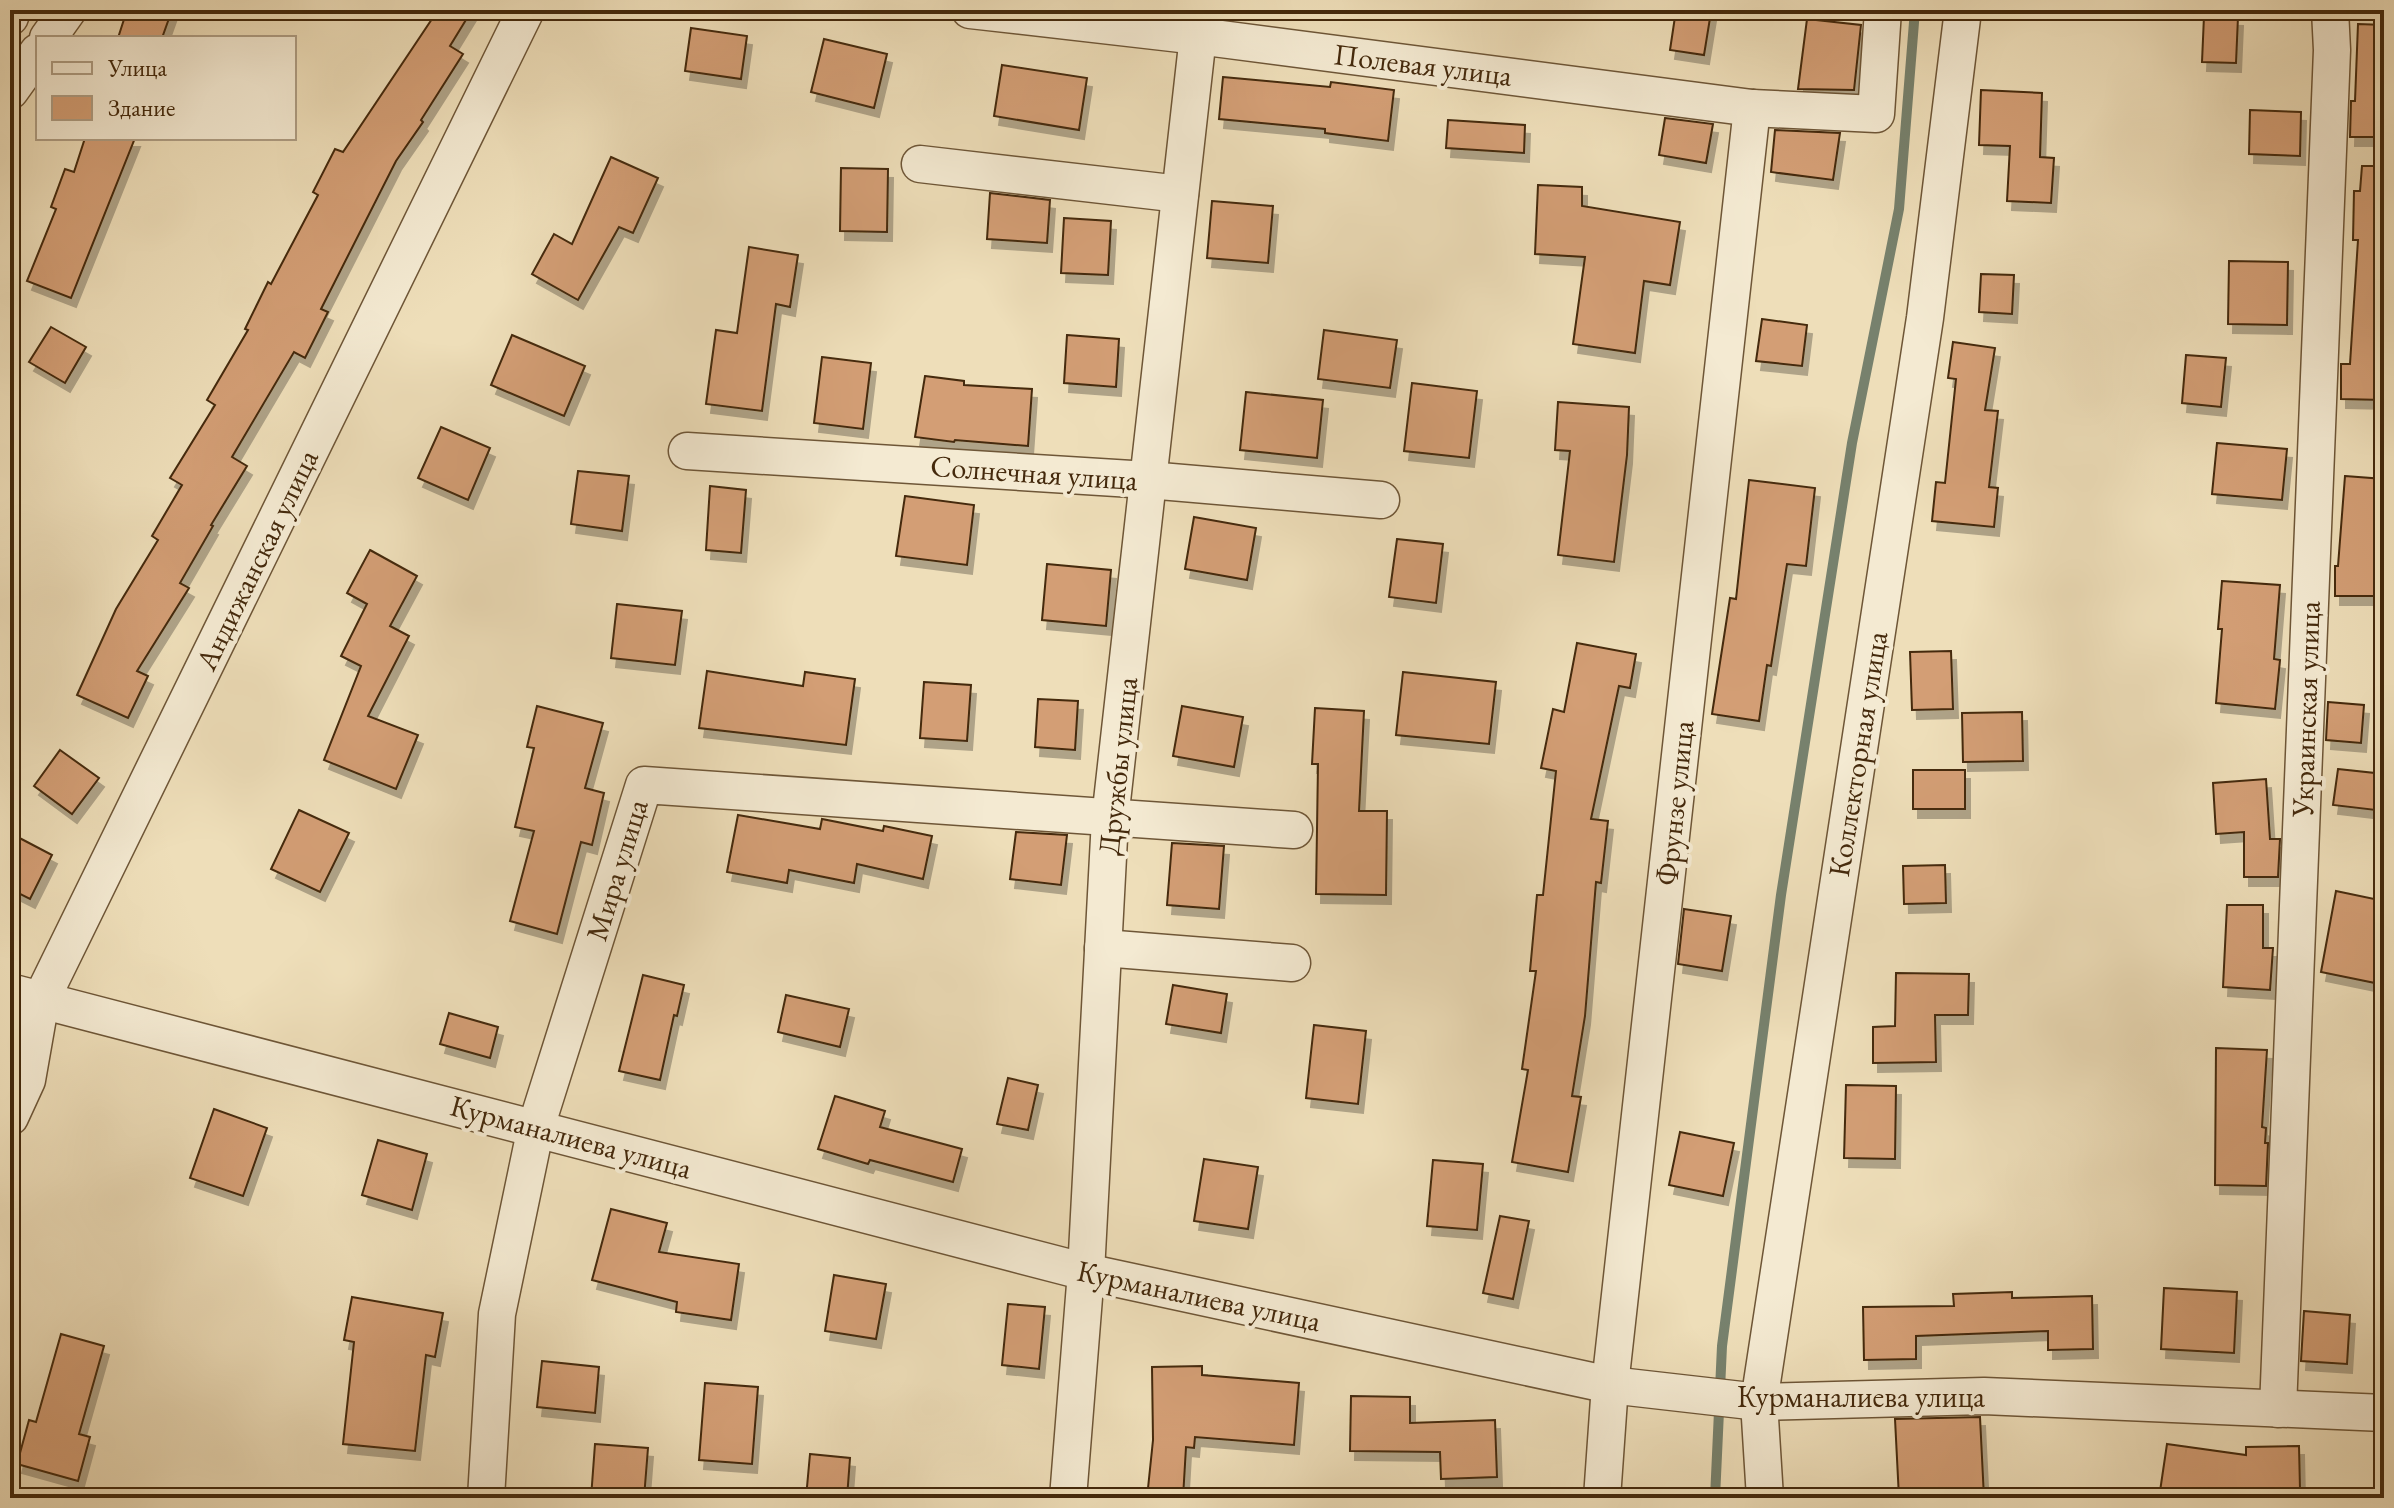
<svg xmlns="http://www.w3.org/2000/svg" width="2394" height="1508" font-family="'EB Garamond',serif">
<defs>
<filter id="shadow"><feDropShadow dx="5" dy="9" stdDeviation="0" flood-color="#0004"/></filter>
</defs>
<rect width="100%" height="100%" fill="#eedeb9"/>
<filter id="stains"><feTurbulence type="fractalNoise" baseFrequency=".0025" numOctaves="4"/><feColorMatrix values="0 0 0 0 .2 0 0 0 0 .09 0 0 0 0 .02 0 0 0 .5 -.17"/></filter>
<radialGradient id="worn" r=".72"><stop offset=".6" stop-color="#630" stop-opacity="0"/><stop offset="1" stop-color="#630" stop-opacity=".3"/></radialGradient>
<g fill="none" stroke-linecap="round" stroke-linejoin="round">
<polyline stroke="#77816d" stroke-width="10" points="1715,1498 1722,1346 1781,895 1852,443 1899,209 1915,10"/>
</g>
<g fill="#d39e74" stroke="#44290c" stroke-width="2" filter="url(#shadow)">
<polygon points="127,10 172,10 162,38 118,38"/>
<polygon points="438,10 472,10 450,46 463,54 421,120 423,122 396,161 321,309 328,312 305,358 294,352 232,457 247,466 211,525 213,526 180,583 189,588 137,671 148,676 128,718 77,695 116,609 158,540 152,536 182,485 170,478 215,405 207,400 248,330 245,329 268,282 271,284 318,195 313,192 335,149 343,152"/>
<polygon points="1676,10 1711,12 1704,55 1670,50"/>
<polygon points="2204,16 2238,17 2236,63 2202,62"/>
<polygon points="1807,19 1861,25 1854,90 1798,89"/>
<polygon points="2358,24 2384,25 2384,137 2350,137 2351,101 2355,101"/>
<polygon points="691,28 747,36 741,79 685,71"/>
<polygon points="824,39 887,54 874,108 811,92"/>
<polygon points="1002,65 1087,78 1079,130 994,116"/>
<polygon points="1223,77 1330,87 1331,82 1394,90 1388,141 1325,133 1325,129 1219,119"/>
<polygon points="1981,90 2042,93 2040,157 2054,158 2051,203 2007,201 2010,146 1979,145"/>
<polygon points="2250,110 2301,112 2300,156 2249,154"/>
<polygon points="1665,118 1713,124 1706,163 1659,155"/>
<polygon points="1448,120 1525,125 1524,153 1446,148"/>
<polygon points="1775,130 1840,133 1833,180 1771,172"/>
<polygon points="85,138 135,138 71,298 27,281 56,209 51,207 65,169 74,172"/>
<polygon points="611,157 658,178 633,233 619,227 578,300 532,274 554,234 572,244"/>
<polygon points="2362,166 2384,166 2384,400 2341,399 2341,364 2350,364 2358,240 2353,240 2354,191 2360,191"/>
<polygon points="841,168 888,169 887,232 840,231"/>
<polygon points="1538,185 1582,187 1582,206 1680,222 1670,285 1644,281 1635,353 1573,344 1585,257 1535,254"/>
<polygon points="990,193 1050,200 1047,243 987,239"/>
<polygon points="1212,201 1273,206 1268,263 1207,258"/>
<polygon points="1064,218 1111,221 1108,275 1061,273"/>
<polygon points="749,247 798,255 790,307 776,304 762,411 706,404 716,330 737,333"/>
<polygon points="2229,261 2288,262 2287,325 2228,324"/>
<polygon points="1981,274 2014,275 2012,314 1979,312"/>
<polygon points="1762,319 1807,325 1802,366 1756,361"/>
<polygon points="51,327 86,347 65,383 29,362"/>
<polygon points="1324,330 1397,340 1390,388 1318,379"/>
<polygon points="512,335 585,366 564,416 491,385"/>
<polygon points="1067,335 1119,339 1116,387 1064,383"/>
<polygon points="1953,342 1995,348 1985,410 1998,411 1989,487 1998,488 1994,527 1932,521 1936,482 1945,483 1956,379 1948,378"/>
<polygon points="2186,355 2226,358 2221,407 2182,403"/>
<polygon points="822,357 871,363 863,429 814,423"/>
<polygon points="925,376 964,381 964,385 1032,389 1028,446 955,440 954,442 915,437"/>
<polygon points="1412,383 1477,391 1469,458 1404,451"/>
<polygon points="1246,392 1323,400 1317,458 1240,450"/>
<polygon points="1558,402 1629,407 1627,455 1614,562 1558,555 1570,451 1555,450"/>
<polygon points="441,427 490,448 468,500 418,478"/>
<polygon points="2217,443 2287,449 2282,500 2212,494"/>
<polygon points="578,471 629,476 622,531 571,524"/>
<polygon points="2345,476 2384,479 2379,566 2384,566 2384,596 2335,596 2335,566 2338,566"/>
<polygon points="1749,480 1815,488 1806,566 1787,564 1771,666 1767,665 1759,721 1712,714 1730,598 1736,599"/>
<polygon points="710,486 746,490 741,553 706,550"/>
<polygon points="905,496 974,505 967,565 896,556"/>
<polygon points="1194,517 1256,528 1247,580 1185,569"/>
<polygon points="1397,539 1443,544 1436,603 1389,597"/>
<polygon points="370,550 417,576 390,626 409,636 368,716 418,735 396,789 324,760 361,666 341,656 367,604 347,593"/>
<polygon points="1047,564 1111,570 1106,626 1042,620"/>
<polygon points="2222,581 2280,585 2274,659 2280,660 2275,709 2216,703 2222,629 2218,629"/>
<polygon points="617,604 682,611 675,665 611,658"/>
<polygon points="1577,643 1636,654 1630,688 1619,686 1591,819 1608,821 1601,883 1596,882 1585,1016 1572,1096 1581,1097 1568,1172 1512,1162 1528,1070 1522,1069 1536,971 1530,971 1537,895 1543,895 1556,771 1541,768 1553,709 1564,712"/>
<polygon points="1951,651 1953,709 1912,710 1910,652"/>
<polygon points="707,671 803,686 805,672 855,679 846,745 699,728"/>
<polygon points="1403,672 1496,682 1489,744 1396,735"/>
<polygon points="924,682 971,685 967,741 920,738"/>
<polygon points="1038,699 1078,701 1075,750 1035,747"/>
<polygon points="2328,702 2364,705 2361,743 2326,740"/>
<polygon points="537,706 603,723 585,788 604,793 592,845 581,842 557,934 510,921 534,831 515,827 534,748 527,747"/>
<polygon points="1182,706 1243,717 1234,767 1173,756"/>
<polygon points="1315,708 1364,711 1359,811 1387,811 1386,895 1316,894 1318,764 1312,764"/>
<polygon points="2022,712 2023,761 1963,762 1962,713"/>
<polygon points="60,750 99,778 72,814 34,786"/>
<polygon points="2338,769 2384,774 2384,811 2333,805"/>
<rect x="1913" y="770" width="52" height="39"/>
<polygon points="2266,779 2270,839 2280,839 2278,877 2244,877 2244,832 2216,834 2213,783"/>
<polygon points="299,810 349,833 320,892 271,869"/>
<polygon points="738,815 820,829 822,819 883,831 884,826 932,836 923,879 857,864 854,883 789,870 787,883 727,872"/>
<polygon points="1016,832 1067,835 1061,885 1010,879"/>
<polygon points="10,833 52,855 30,899 10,889"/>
<polygon points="1172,843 1224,846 1219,909 1167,905"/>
<polygon points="1945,865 1946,903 1904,904 1903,866"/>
<polygon points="2336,891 2384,901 2384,936 2375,983 2321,972"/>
<polygon points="2227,905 2263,905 2263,948 2273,948 2270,990 2223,987"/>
<polygon points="1684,909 1731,916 1722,971 1678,964"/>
<polygon points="1896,973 1969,974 1968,1015 1935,1015 1936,1062 1873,1063 1873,1027 1895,1026"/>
<polygon points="643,975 684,985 677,1016 674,1015 660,1080 619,1071"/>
<polygon points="1173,985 1227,994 1221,1033 1166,1024"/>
<polygon points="786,995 849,1009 840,1047 778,1032"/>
<polygon points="449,1013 498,1027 490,1058 440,1044"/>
<polygon points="1314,1025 1366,1031 1358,1104 1306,1098"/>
<polygon points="2216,1048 2267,1050 2262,1127 2266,1128 2265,1143 2268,1143 2266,1186 2215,1185"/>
<polygon points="1008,1078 1038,1085 1028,1130 997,1124"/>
<polygon points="1846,1085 1896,1086 1895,1159 1844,1158"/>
<polygon points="835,1096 885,1111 880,1127 962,1149 953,1182 870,1160 868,1164 818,1149"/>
<polygon points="214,1109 267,1128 243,1196 190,1178"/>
<polygon points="1680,1132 1734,1143 1723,1196 1669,1185"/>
<polygon points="378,1140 427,1154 412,1210 362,1195"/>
<polygon points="1204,1159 1258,1167 1248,1229 1194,1221"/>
<polygon points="1433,1160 1483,1164 1477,1230 1427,1226"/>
<polygon points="611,1209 667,1223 659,1252 739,1264 731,1320 676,1312 677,1302 592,1280"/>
<polygon points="1500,1216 1529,1221 1513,1299 1483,1293"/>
<polygon points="834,1275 886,1284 876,1339 825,1331"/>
<polygon points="2164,1288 2237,1292 2234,1353 2161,1349"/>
<polygon points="2012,1292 2012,1298 2092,1296 2093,1349 2048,1350 2048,1331 1916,1336 1916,1359 1864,1360 1863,1307 1954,1306 1953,1294"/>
<polygon points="352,1297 443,1313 435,1357 426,1355 415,1451 343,1444 354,1342 344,1340"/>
<polygon points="1008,1304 1045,1307 1039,1369 1002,1365"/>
<polygon points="2304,1311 2350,1315 2347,1364 2301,1361"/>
<polygon points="61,1334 104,1346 79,1434 90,1437 78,1481 17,1464 29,1420 36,1422"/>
<polygon points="542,1361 599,1367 595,1413 537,1407"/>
<polygon points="1202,1366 1202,1375 1299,1383 1294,1445 1195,1437 1194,1448 1186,1447 1183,1498 1147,1498 1153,1440 1152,1367"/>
<polygon points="705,1383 758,1387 752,1464 699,1460"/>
<polygon points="1351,1396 1410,1397 1410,1423 1495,1420 1497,1477 1441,1479 1440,1452 1350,1451"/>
<polygon points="1980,1417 1984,1498 1899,1498 1895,1419"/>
<polygon points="595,1444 648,1448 644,1498 591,1498"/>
<polygon points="2167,1444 2246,1455 2246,1447 2299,1446 2300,1489 2209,1491 2208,1498 2159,1498"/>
<polygon points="810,1454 850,1458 847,1498 806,1498"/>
</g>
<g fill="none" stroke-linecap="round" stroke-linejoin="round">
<g stroke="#6e5637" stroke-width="39">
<g id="street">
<polyline points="970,10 1198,36 1752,108 1876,114 1883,10"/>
<polyline points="10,17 12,10"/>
<polyline points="48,38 68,10"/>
<polyline points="10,91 38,52"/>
<polyline points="920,164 1180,194"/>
<polyline points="687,451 1148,480 1381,500"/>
<polyline points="1103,948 1292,963"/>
<polyline points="10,992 1086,1272 1610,1385 1759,1402 1984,1396 2384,1413"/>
<polyline points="10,1117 27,1080 41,1000 526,10"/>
<polyline points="2278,1409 2332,50 2330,10"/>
<polyline points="486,1498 497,1314 536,1127 644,785 1294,830"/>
<polyline points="1068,1498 1086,1272 1110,819 1198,36"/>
<polyline points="1602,1498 1610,1385 1752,108"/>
<polyline points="1765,1498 1759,1402 1925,318 1963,10"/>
</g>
</g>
<use href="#street" stroke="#f4ead2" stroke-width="36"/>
</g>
<g text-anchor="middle" stroke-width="8" stroke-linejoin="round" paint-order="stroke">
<g font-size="30" fill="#44290c" stroke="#f4ead2">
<text transform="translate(1423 65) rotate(7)" y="10">Полевая улица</text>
<text transform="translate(1034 473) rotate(4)" y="10">Солнечная улица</text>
<text transform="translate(257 560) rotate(-64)" y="10">Андижанская улица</text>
<text transform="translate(2306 709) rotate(-88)" y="10">Украинская улица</text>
<text transform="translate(1858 754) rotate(-81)" y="10">Коллекторная улица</text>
<text transform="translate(1118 766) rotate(-84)" y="10">Дружбы улица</text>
<text transform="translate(1675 803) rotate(-84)" y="10">Фрунзе улица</text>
<text transform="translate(617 870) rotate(-73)" y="10">Мира улица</text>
<text transform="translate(571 1137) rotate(15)" y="10">Курманалиева улица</text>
<text transform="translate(1199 1296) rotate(12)" y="10">Курманалиева улица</text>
<text x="1861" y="1407">Курманалиева улица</text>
</g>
</g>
<rect width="2394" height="1508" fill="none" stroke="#eedeb9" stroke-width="40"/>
<rect x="12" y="12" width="2370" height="1484" fill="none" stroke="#44290c" stroke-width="4"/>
<rect x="20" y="20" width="2354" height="1468" fill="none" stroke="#44290c" stroke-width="2"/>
<rect x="36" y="36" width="260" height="104" fill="#f4ead2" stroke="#ae9d83" stroke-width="2"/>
<rect x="52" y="62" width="40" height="12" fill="#f4ead2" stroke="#ae9d83" stroke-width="2"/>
<text x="108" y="76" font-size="24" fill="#44290c">Улица</text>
<rect x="52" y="96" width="40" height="24" fill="#d39e74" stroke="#ae9d83" stroke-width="2"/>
<text x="108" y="116" font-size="24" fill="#44290c">Здание</text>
<rect width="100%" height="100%" filter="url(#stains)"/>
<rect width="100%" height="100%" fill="url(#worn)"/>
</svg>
